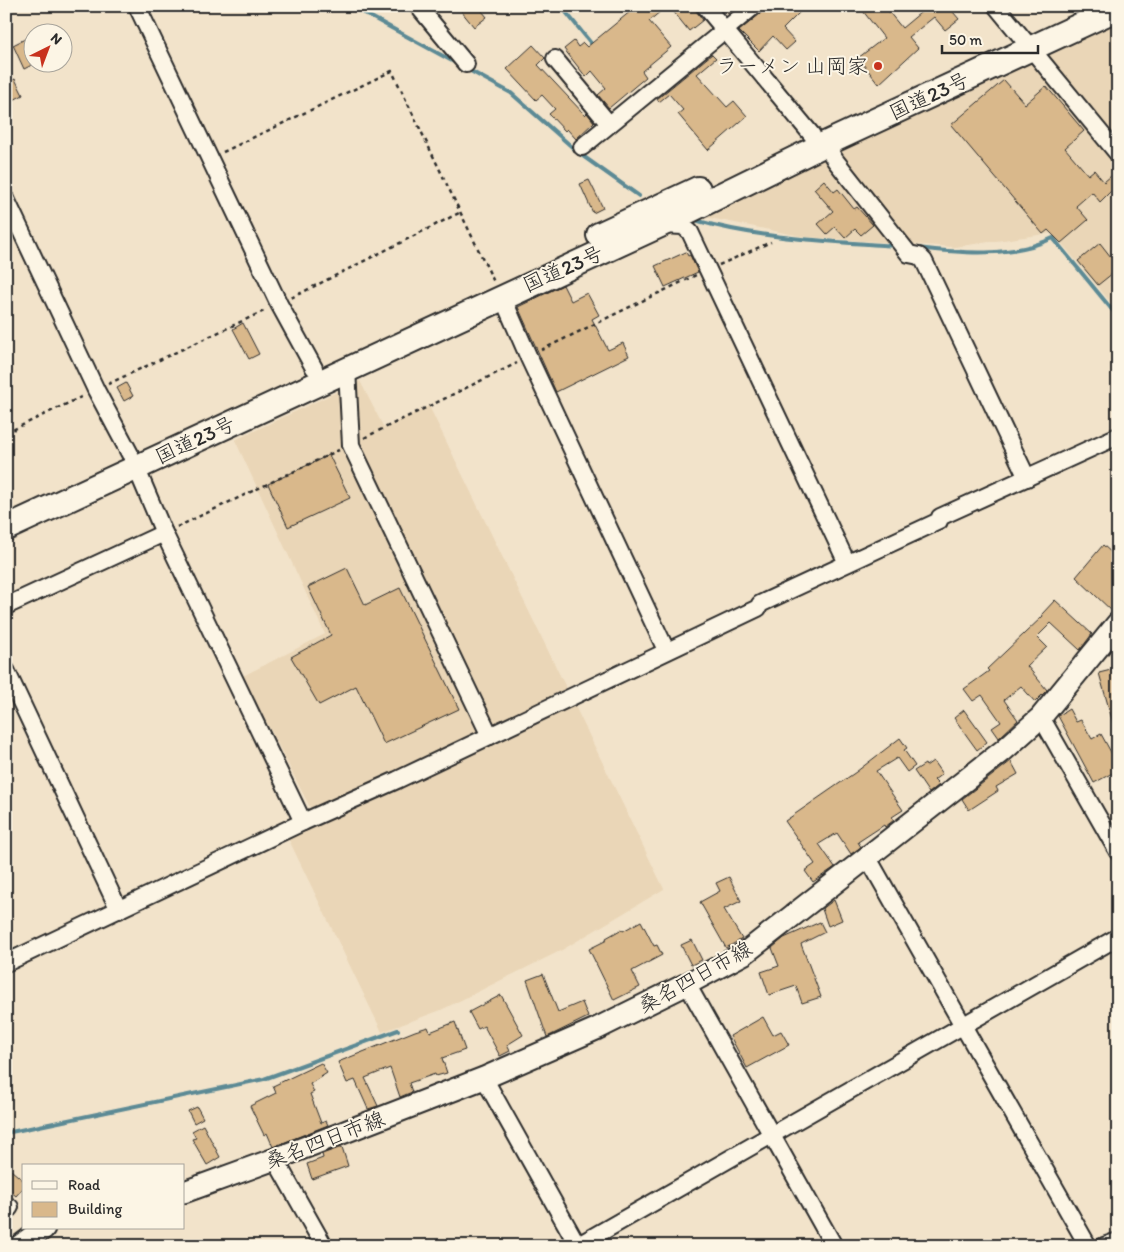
<svg xmlns="http://www.w3.org/2000/svg" width="1124" height="1252" font-family="Itim,'Klee One',sans-serif">
<rect width="100%" height="100%" fill="#f2e3ca"/>
<filter id="ink" filterUnits="userSpaceOnUse"><feTurbulence type="fractalNoise" baseFrequency=".02" numOctaves="2"/><feDisplacementMap in="SourceGraphic" scale="10" xChannelSelector="R" yChannelSelector="G"/><feConvolveMatrix kernelMatrix="1 2 1 2 8 2 1 2 1" color-interpolation-filters="sRGB"/></filter>
<g filter="url(#ink)">
<g fill="#ead6b7">
<polygon points="1118,20 1118,311 1053,233 954,247 805,237 700,216"/>
<polygon points="360,381 384,428 429,406 664,889 562,950 441,1010 382,1032 288,838 316,819 243,676 325,634 235,440"/>
</g>
<g fill="none" stroke-linecap="round" stroke-linejoin="round">
<g stroke="#5c8a95" stroke-width="4">
<polyline points="351,6 511,93 580,154 639,196"/>
<polyline points="561,6 594,47"/>
<path d="M 695,220 C 759,239 828,241 895,246"/>
<path d="M 917,248 C 960,253 1012,258 1053,238 L 1118,317"/>
<polyline points="6,1133 264,1079 398,1030"/>
</g>
</g>
<g fill="#d9b88b" stroke="#2b2b2b">
<polygon points="457,6 478,6 487,17 474,27"/>
<polygon points="637,6 667,6 649,21 671,47 642,71 646,77 609,108 598,95 606,88 592,71 586,77 564,49 574,41 578,47 583,43 587,47"/>
<polygon points="669,6 692,6 703,20 689,31"/>
<polygon points="721,6 738,6 728,14"/>
<polygon points="764,6 806,6 783,29 795,42 786,50 773,36 759,51 739,31 760,14"/>
<polygon points="859,6 884,6 902,28 926,8 925,6 948,6 959,19 945,30 934,17 909,37 918,48 879,84 858,58 884,38"/>
<polygon points="29,37 32,44 32,65 24,69 13,45"/>
<polygon points="533,45 545,58 538,65 585,115 587,113 594,122 576,139 567,129 565,131 549,114 555,109 542,95 536,100 507,69"/>
<polygon points="712,54 716,58 697,74 727,107 734,101 747,116 708,150 678,114 683,110 669,94 659,102 657,99"/>
<polygon points="15,79 23,95 6,104 6,83"/>
<polygon points="1004,80 1025,104 1046,86 1084,131 1065,148 1088,175 1094,170 1104,182 1118,170 1118,199 1111,191 1100,202 1092,192 1076,206 1088,220 1061,243 1048,230 1043,234 951,125"/>
<polygon points="589,180 603,208 593,213 580,184"/>
<polygon points="824,180 834,192 838,189 854,209 857,207 873,225 861,235 855,229 845,238 835,227 827,234 818,224 833,211 814,189"/>
<polygon points="1100,243 1118,266 1118,269 1098,285 1078,261"/>
<polygon points="686,252 688,256 690,255 698,272 665,287 655,266"/>
<polygon points="563,285 571,301 587,293 599,315 592,319 608,350 623,343 629,356 556,392 518,307"/>
<polygon points="243,323 259,354 249,359 233,329"/>
<polygon points="126,383 133,396 124,401 117,388"/>
<polygon points="329,455 350,498 288,527 268,484"/>
<polygon points="1103,545 1114,555 1111,559 1118,565 1118,611 1113,612 1076,577"/>
<polygon points="347,568 365,605 400,588 459,709 384,744 356,686 319,705 291,657 331,635 308,587"/>
<polygon points="1055,600 1092,634 1080,650 1051,623 1037,637 1047,647 1027,666 1047,690 1035,702 1021,686 1004,700 1018,720 999,738 992,728 1001,722 982,695 973,701 964,689 989,671 987,669 1043,616 1042,614"/>
<polygon points="1115,669 1118,678 1118,723 1113,723 1099,673"/>
<polygon points="1069,709 1076,722 1081,720 1092,739 1101,734 1118,765 1118,770 1094,783 1058,716"/>
<polygon points="964,710 987,742 977,750 954,718"/>
<polygon points="900,738 907,748 904,750 915,766 907,772 897,758 876,771 903,810 892,817 894,820 885,827 884,825 858,842 861,847 851,854 837,833 819,844 835,867 813,882 805,871 815,864 785,821 856,772"/>
<polygon points="933,761 942,774 934,780 939,785 929,793 914,771 925,764 926,766"/>
<polygon points="1011,761 1018,774 996,787 998,791 969,810 962,799"/>
<polygon points="729,877 741,901 724,909 742,939 726,948 700,902 720,891 716,883"/>
<polygon points="834,900 842,920 828,926 822,909"/>
<polygon points="641,921 654,946 657,945 662,955 632,971 640,987 614,1000 589,949 607,940 606,938 622,929 623,931"/>
<polygon points="820,922 825,932 801,944 821,997 802,1003 796,986 769,995 761,972 779,966 772,948 784,938"/>
<polygon points="692,940 702,960 691,965 681,945"/>
<polygon points="543,974 558,1012 582,1002 588,1017 547,1037 527,980"/>
<polygon points="501,995 523,1035 507,1045 510,1051 500,1056 484,1026 478,1029 469,1012"/>
<polygon points="763,1017 773,1035 781,1031 789,1045 747,1068 730,1036"/>
<polygon points="455,1022 465,1050 442,1058 447,1073 436,1076 435,1074 409,1083 412,1092 400,1097 390,1068 365,1078 378,1106 368,1109 355,1080 347,1083 338,1062 415,1031 428,1027 430,1032"/>
<polygon points="321,1063 327,1073 310,1084 314,1092 310,1094 321,1123 326,1121 328,1125 273,1147 267,1133 264,1135 250,1106 276,1093 273,1086"/>
<polygon points="197,1107 203,1118 194,1123 188,1111"/>
<polygon points="203,1125 220,1157 207,1165 192,1139 196,1138 192,1131"/>
<polygon points="342,1147 348,1166 312,1179 307,1164 323,1158 322,1154"/>
<polygon points="6,1166 24,1181 24,1187 16,1196 6,1188"/>
</g>
<g fill="none" stroke-linecap="round" stroke-linejoin="round">
<g stroke="#2b2b2b" stroke-width="20">
<g id="minor">
<polyline points="137,6 279,304 314,368"/>
<polyline points="418,6 466,64"/>
<polyline points="705,6 812,135"/>
<polyline points="996,6 1118,154"/>
<polyline points="555,59 609,124"/>
<polyline points="825,144 835,160 909,254 919,256 924,261 1027,478"/>
<polyline points="582,147 754,6"/>
<polyline points="6,199 96,390 130,454"/>
<polyline points="662,225 683,226 690,232 847,563"/>
<polyline points="502,296 529,358 666,650"/>
<polyline points="347,369 351,445 490,736"/>
<polyline points="136,467 164,533 303,822"/>
<polyline points="6,606 164,533"/>
<polyline points="6,670 119,910"/>
<polyline points="1041,717 1118,852"/>
<polyline points="868,858 1088,1246"/>
<polyline points="6,963 303,822 397,780 758,608 760,604 939,521 940,517 1118,436"/>
<polyline points="687,984 834,1246"/>
<polyline points="484,1078 578,1246"/>
<polyline points="275,1159 324,1246"/>
<polyline points="6,1212 10,1207"/>
<polyline points="577,1246 1118,937"/>
<polyline points="1104,1246 1118,1241"/>
</g>
</g>
<g stroke="#2b2b2b" stroke-width="25">
<g id="major">
<polyline points="184,1192 275,1159 484,1078 596,1029 687,984 745,953 1004,750 1041,717 1118,623"/>
<polyline points="20,1246 44,1228"/>
</g>
</g>
<g stroke="#2b2b2b" stroke-width="28">
<g id="highway">
<polyline points="599,235 698,189"/>
<polyline points="6,528 660,225 825,144 1118,8"/>
</g>
</g>
<g stroke="#2b2b2b" stroke-width="2.5" stroke-dasharray="4 4" stroke-linecap="butt">
<polyline points="223,152 392,71 494,282"/>
<polyline points="719,265 771,242"/>
<polyline points="291,298 459,213"/>
<polyline points="541,350 696,275"/>
<polyline points="108,384 266,310"/>
<polyline points="6,433 85,395"/>
<polyline points="364,438 517,363"/>
<polyline points="177,527 339,450"/>
</g>
<use href="#minor" stroke="#fcf5e5" stroke-width="16"/>
<use href="#major" stroke="#fcf5e5" stroke-width="21"/>
<use href="#highway" stroke="#fcf5e5" stroke-width="24"/>
</g>
</g>
<circle fill="#c8321e" stroke="#fcf5e5" stroke-width="2" cx="878" cy="66" r="5"/>
<g text-anchor="middle" stroke-width="4" stroke-linejoin="round" paint-order="stroke">
<g font-size="21" fill="#2b2b2b" stroke="#fcf5e5" text-anchor="end">
<text x="868" y="73">ラーメン 山岡家</text>
</g>
<g font-size="21" fill="#2b2b2b" stroke="#fcf5e5">
<text transform="translate(929 96) rotate(-25)" y="7">国道23号</text>
<text transform="translate(563 269) rotate(-24)" y="7">国道23号</text>
<text transform="translate(195 440) rotate(-25)" y="7">国道23号</text>
<text transform="translate(695 977) rotate(-29)" y="7">桑名四日市線</text>
<text transform="translate(325 1140) rotate(-21)" y="7">桑名四日市線</text>
</g>
</g>
<rect width="1124" height="1252" fill="none" stroke="#fcf5e5" stroke-width="25"/>
<rect x="12" y="12" width="1099" height="1227" fill="none" stroke="#2b2b2b" stroke-width="2" filter="url(#ink)"/>
<rect x="22" y="1164" width="162" height="65" fill="#fcf5e5" stroke="#a8a49b"/>
<rect x="32" y="1181" width="25" height="8" fill="#fcf5e5" stroke="#a8a49b"/>
<text x="68" y="1190" font-size="15" fill="#2b2b2b">Road</text>
<rect x="32" y="1202" width="25" height="15" fill="#d9b88b" stroke="#a8a49b"/>
<text x="68" y="1214" font-size="15" fill="#2b2b2b">Building</text>
<g transform="translate(48 48) rotate(42)"><circle r="24" fill="#fcf5e5" stroke="#a8a49b"/>
<path d="M0-4L9 19L0 12L-9 19Z" fill="#c8321e"/>
<text y="-8" font-size="14" font-weight="bold" text-anchor="middle" fill="#2b2b2b">N</text>
</g>
<path d="M942 45v8h96v-8" fill="none" stroke="#2b2b2b" stroke-width="2.5"/>
<text x="949" y="45" font-size="15" fill="#2b2b2b" stroke="#fcf5e5" stroke-width="4" paint-order="stroke">50 m</text>
</svg>
